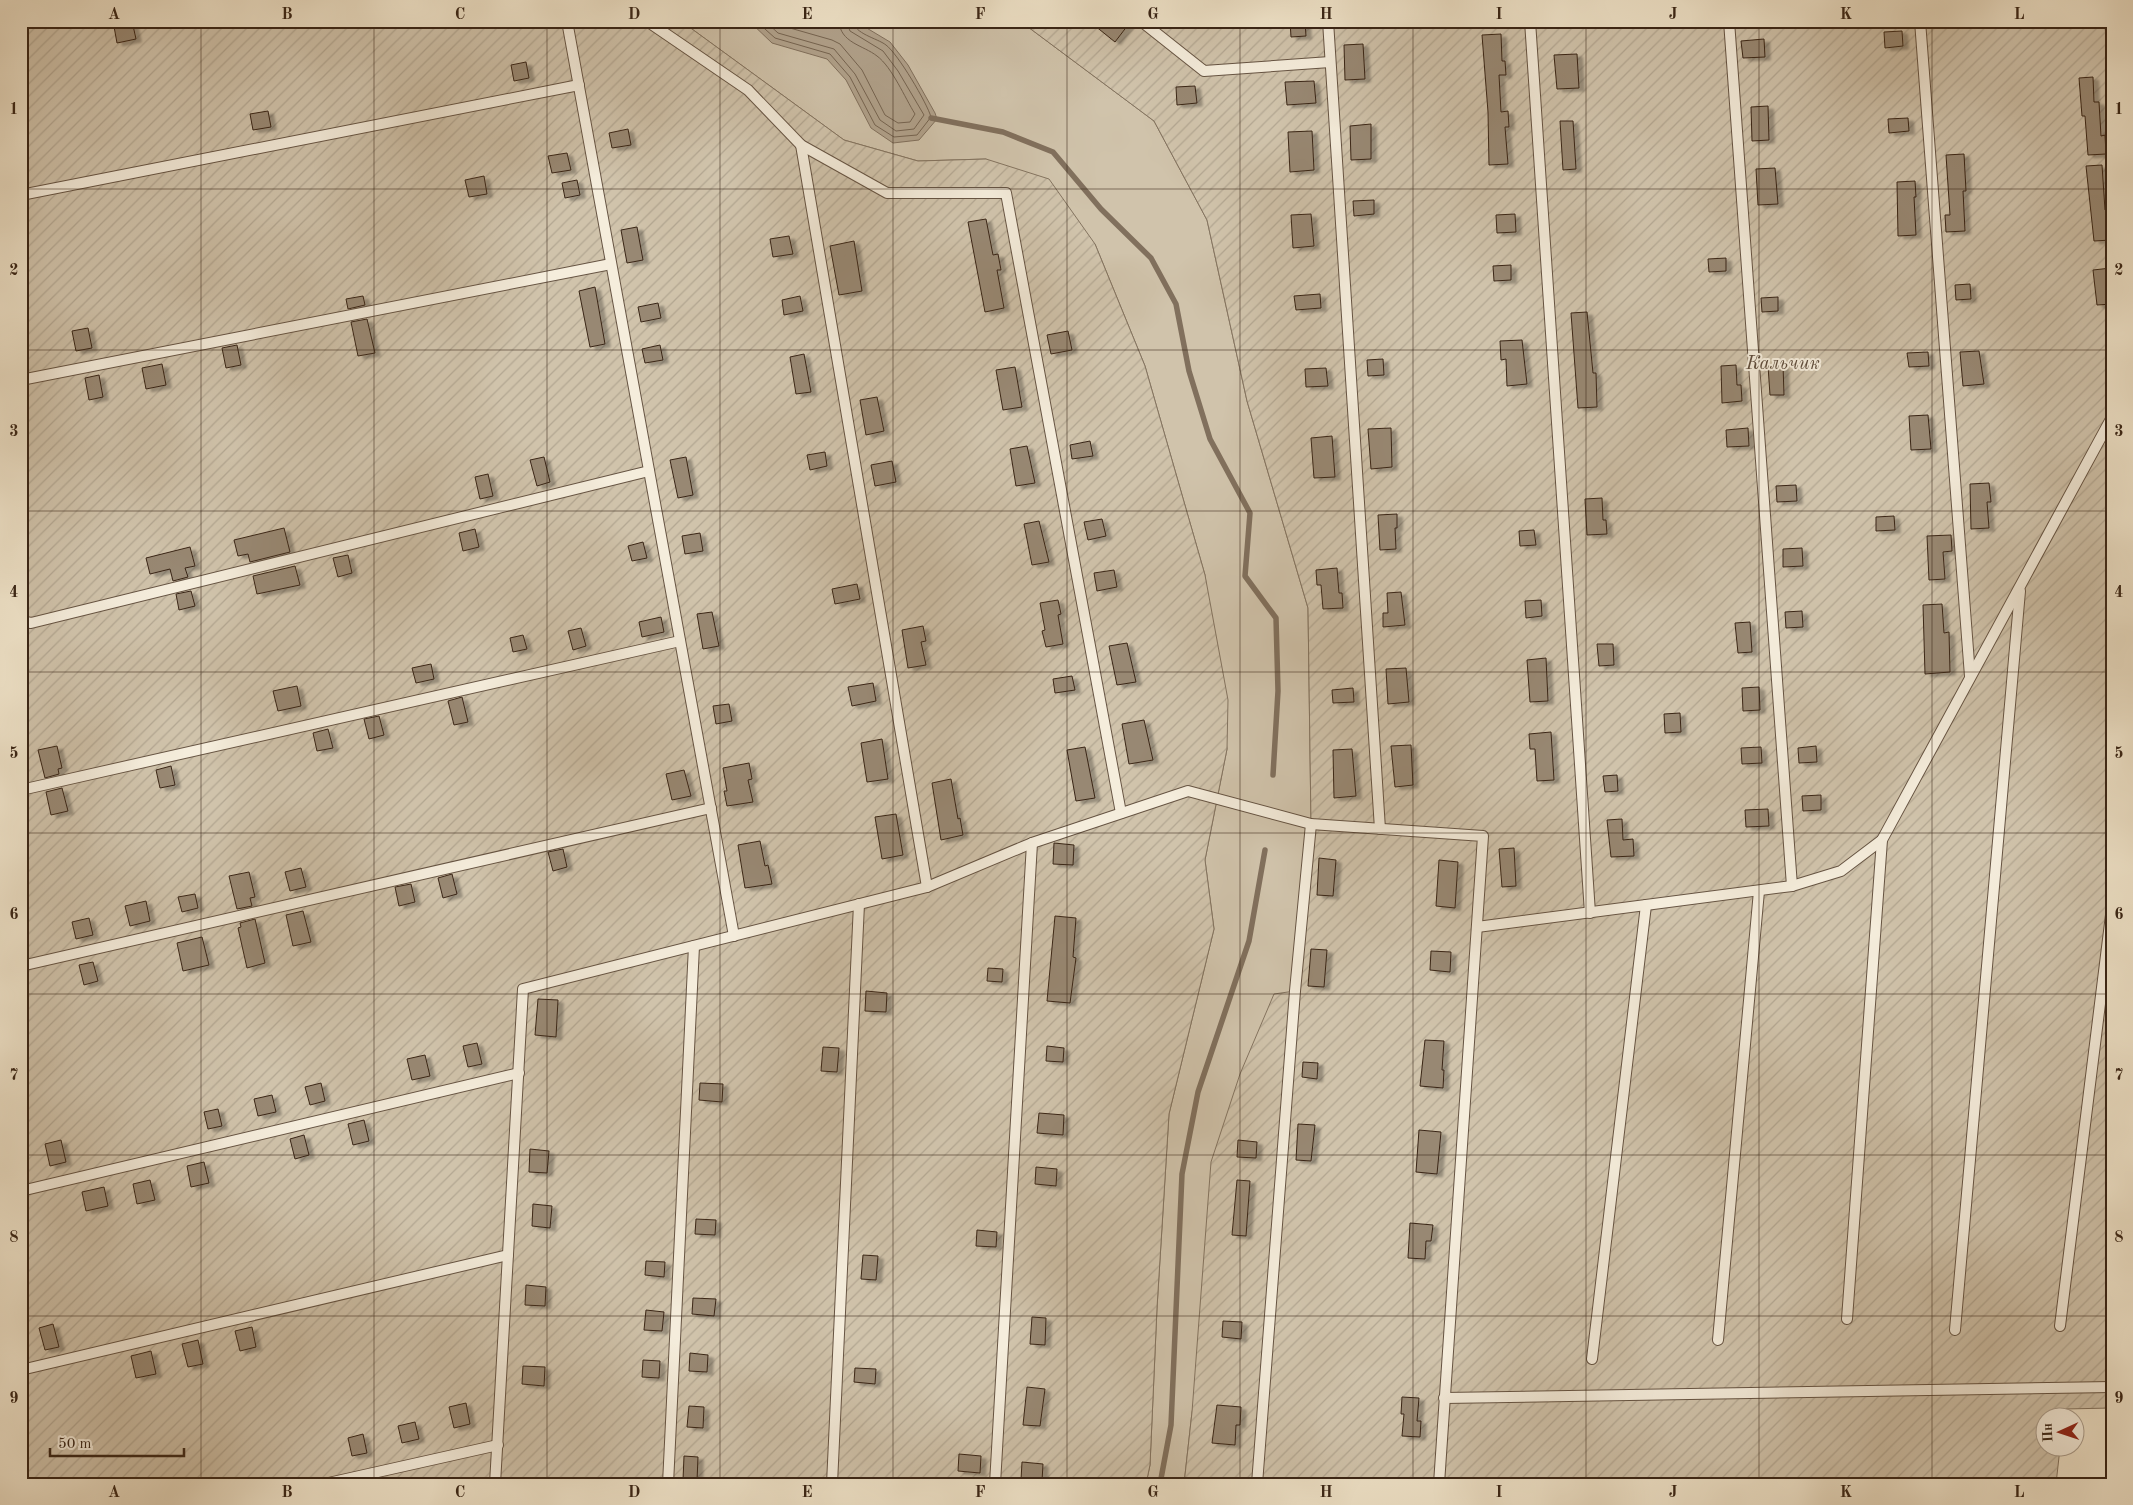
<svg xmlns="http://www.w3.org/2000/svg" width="2133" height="1505" font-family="'Old Standard TT',serif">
<defs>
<pattern id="garden-furrows" width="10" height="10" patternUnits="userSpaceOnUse" patternTransform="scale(1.25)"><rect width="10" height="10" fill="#d0c3ab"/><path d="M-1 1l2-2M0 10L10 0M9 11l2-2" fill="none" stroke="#b3a792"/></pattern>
<filter id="shadow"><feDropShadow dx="5.5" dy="3" stdDeviation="1" flood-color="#0004"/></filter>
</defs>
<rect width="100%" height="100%" fill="#efe3c9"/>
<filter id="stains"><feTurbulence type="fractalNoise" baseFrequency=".004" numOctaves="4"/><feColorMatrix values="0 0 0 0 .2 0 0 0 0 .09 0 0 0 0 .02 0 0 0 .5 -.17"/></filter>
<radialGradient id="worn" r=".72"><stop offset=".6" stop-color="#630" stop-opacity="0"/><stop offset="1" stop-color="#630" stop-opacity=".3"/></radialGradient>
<polygon fill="#d0c3ab" stroke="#847460" points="681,21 1020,21 1154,121 1207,220 1247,401 1308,608 1311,824 1295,991 1192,1412 1184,1484 1146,1484 1150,1465 1157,1308 1169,1114 1214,929 1205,860 1227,749 1205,575 1145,366 1095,244 986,159 918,161 844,140"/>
<g fill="url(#garden-furrows)" stroke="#847460">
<polygon points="21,21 681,21 844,140 918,161 986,159 1049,179 1095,244 1145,366 1205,575 1228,700 1227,749 1205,860 1214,929 1169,1114 1157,1308 1150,1465 1146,1484 21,1484"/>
<polygon points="1020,21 2112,21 2112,1408 2064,1409 2063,1417 2046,1418 2046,1448 2060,1448 2056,1484 1184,1484 1192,1412 1211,1162 1240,1074 1274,994 1295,991 1311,824 1308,608 1247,401 1207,220 1154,121"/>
</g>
<polygon fill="#b1a28c" stroke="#81705d" points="749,21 855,21 890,42 908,65 935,113 937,119 919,140 893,143 871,128 846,80 827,59 772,43"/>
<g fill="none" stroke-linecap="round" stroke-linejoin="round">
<g stroke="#756451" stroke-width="1">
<path d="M 756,21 L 775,38 L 830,54 L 850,77 L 875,125 L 894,137 L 917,135 L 931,117 C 927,103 898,54 886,45 C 877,38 854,34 853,21"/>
<polyline points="765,21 778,33 834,49 855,74 880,120 896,131 914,129 924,115 898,71 883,51 850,31 846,21"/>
<path d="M 777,21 L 783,26 L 832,40 L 840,44 L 862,70 L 885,115 L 898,123 L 910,122 L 915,114 C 905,98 892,67 877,56 C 863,45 840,43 839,21"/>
</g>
<g stroke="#81705d" stroke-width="5.5">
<polyline points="931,118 1003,132 1053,152 1101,209 1151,258 1176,304 1189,371 1210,439 1250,513 1245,576 1276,618 1278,691 1273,775"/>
<polyline points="1160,1484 1171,1425 1182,1174 1198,1092 1249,941 1265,850"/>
</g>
</g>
<g fill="#988873" stroke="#392516" filter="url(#shadow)">
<polygon points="113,21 132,21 136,39 117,43"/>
<polygon points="1089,21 1131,21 1115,42"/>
<polygon points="1290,21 1305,21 1306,36 1291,37"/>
<polygon points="1902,31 1903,46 1885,48 1884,32"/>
<polygon points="1501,34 1502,61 1505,61 1506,75 1499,75 1501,112 1508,111 1509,127 1505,127 1508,164 1489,165 1488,112 1482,35"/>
<polygon points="1764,39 1765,57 1743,58 1741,41"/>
<polygon points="1363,44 1365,79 1345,80 1344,45"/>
<polygon points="1577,54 1579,88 1557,89 1554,55"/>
<polygon points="526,62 529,78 514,81 511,65"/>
<polygon points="2093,77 2094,102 2099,102 2101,136 2105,135 2106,154 2088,155 2085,116 2082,116 2079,78"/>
<polygon points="1314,81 1316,103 1287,105 1285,82"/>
<polygon points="1195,86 1197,103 1177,105 1176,87"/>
<polygon points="1768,106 1769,140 1752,141 1751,107"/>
<polygon points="268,111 271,127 253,130 250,114"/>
<polygon points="1908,118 1909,131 1889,133 1888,119"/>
<polygon points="1560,121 1573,121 1576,169 1563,170"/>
<polygon points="1371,124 1371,159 1351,160 1350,126"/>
<polygon points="628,129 631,145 612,148 609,133"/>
<polygon points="1312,131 1314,170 1290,172 1288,132"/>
<polygon points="567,153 571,170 552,173 548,156"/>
<polygon points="1964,154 1966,191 1963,191 1965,231 1946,232 1945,215 1950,215 1946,155"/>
<polygon points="2102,165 2105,210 2109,209 2111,240 2094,241 2086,166"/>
<polygon points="1775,168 1778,204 1758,205 1756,169"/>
<polygon points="484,176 487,194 469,197 465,180"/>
<polygon points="577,180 580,195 565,198 562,183"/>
<polygon points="1915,181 1916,197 1914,197 1916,235 1898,236 1897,182"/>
<polygon points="1374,200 1374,214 1354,216 1353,201"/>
<polygon points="1311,214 1314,246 1293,248 1291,215"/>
<polygon points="1515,214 1516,232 1497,233 1496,215"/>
<polygon points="986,219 993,255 998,254 1001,270 997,270 1004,308 985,312 968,222"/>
<polygon points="637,227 643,260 627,263 621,230"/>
<polygon points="789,236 793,254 773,257 770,239"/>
<polygon points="854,241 862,291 839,295 830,246"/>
<polygon points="1726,258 1726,271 1709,272 1708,259"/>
<polygon points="1511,265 1511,280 1494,281 1493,266"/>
<polygon points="2111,268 2112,304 2097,305 2093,270"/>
<polygon points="1970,284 1971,299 1956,300 1955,285"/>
<polygon points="595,287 605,344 590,347 579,291"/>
<polygon points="1320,294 1321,308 1296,310 1294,296"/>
<polygon points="363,296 365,305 348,309 346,299"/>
<polygon points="800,296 803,311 784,315 782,300"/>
<polygon points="1778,297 1778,311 1762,312 1761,298"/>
<polygon points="658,303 661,318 641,322 638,307"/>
<polygon points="1587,312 1593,373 1596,373 1597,407 1578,408 1571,313"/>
<polygon points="367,319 375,353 358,356 351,322"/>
<polygon points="88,328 92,348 76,351 72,331"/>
<polygon points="1068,331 1072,350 1051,354 1047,335"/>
<polygon points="1522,340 1527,384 1507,386 1506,359 1501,360 1500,341"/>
<polygon points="237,345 241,365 226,368 222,348"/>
<polygon points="660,345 663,360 645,363 642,349"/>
<polygon points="1979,351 1984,384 1963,386 1960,352"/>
<polygon points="1928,352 1929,366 1909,367 1907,353"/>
<polygon points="804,354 811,392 796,394 790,357"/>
<polygon points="1383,359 1384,375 1368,376 1367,360"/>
<polygon points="162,364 166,385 146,389 142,368"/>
<polygon points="1736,365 1737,385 1741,385 1742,401 1722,403 1721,366"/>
<polygon points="1783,365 1784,395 1770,395 1768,366"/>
<polygon points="1015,367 1022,407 1003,410 996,370"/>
<polygon points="1326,368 1328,386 1306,387 1305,369"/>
<polygon points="99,375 103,397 89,400 85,378"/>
<polygon points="877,397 884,431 866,435 860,400"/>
<polygon points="1928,415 1931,449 1911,450 1909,416"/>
<polygon points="1391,428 1392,467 1371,469 1368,429"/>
<polygon points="1748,428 1749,446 1727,447 1726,430"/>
<polygon points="1332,436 1335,477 1314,478 1311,438"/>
<polygon points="1090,441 1093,456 1072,459 1070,445"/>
<polygon points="1027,446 1035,483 1016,486 1010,449"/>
<polygon points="825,452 827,466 810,470 807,455"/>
<polygon points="544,457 550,482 537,486 530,460"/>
<polygon points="686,457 693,495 678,498 670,460"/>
<polygon points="892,461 896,482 875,486 871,465"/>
<polygon points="488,474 493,496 480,499 475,477"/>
<polygon points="1989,483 1991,502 1987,502 1989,528 1971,529 1970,484"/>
<polygon points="1796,485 1797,501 1777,502 1776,486"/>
<polygon points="1602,498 1603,520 1606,520 1607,534 1587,535 1585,499"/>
<polygon points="1397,514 1397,528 1395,528 1396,549 1380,550 1378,515"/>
<polygon points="1894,516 1895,530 1876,531 1876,517"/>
<polygon points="1102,519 1106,536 1088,540 1084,522"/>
<polygon points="1039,521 1049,562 1032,565 1024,524"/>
<polygon points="284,528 290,552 250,562 248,554 238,556 234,540"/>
<polygon points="475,529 479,547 463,551 459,533"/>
<polygon points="1534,530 1536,545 1520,546 1519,531"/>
<polygon points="700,533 703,551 685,554 682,536"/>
<polygon points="1951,535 1952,551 1943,552 1945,579 1929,580 1927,536"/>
<polygon points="643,542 647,558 632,561 628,546"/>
<polygon points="190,547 195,566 185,568 188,577 173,581 170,569 150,574 146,558"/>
<polygon points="1802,548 1803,566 1783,567 1783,549"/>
<polygon points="348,555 352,573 338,577 333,558"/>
<polygon points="295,566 300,585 257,594 253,576"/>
<polygon points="1337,568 1339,593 1342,593 1343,608 1323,609 1321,585 1317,585 1316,570"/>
<polygon points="1114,570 1117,587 1097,591 1094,573"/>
<polygon points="857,584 860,599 835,604 832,589"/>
<polygon points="191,591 195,606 179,610 176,594"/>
<polygon points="1401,592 1405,625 1383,627 1383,613 1388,613 1387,593"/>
<polygon points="1058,600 1061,614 1058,615 1063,644 1046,647 1042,631 1045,630 1040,603"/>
<polygon points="1541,600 1542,616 1526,618 1525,601"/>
<polygon points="1942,604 1944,633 1949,632 1950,672 1925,674 1923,605"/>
<polygon points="1802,611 1803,627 1786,628 1785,612"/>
<polygon points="712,612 719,646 703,649 697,614"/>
<polygon points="661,617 664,632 642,637 639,622"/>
<polygon points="1750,622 1752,652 1738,653 1735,623"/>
<polygon points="923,626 926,641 921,642 926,665 908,668 902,630"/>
<polygon points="581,628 586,646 573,650 568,631"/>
<polygon points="523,635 527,649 513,652 510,638"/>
<polygon points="1127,643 1136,682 1117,685 1109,646"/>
<polygon points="1597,644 1613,644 1614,665 1599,666"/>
<polygon points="1546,658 1548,701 1530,702 1527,660"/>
<polygon points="431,664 434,679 416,683 412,668"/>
<polygon points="1406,668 1409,702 1388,704 1386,669"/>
<polygon points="1072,676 1075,690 1055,693 1053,679"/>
<polygon points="873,683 876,701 852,706 848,687"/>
<polygon points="297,686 301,706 278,711 273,691"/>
<polygon points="1759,687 1760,710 1743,711 1742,688"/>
<polygon points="1353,688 1354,702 1333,703 1332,690"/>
<polygon points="462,697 468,722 454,725 448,701"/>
<polygon points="729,704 732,721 716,724 713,706"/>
<polygon points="1680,713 1681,732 1665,733 1664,714"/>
<polygon points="379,716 384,735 369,739 364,719"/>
<polygon points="1144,720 1153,760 1129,764 1122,724"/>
<polygon points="328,729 333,748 317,751 313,733"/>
<polygon points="1551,732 1554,780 1537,781 1535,749 1530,749 1529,734"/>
<polygon points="882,739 888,779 867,782 861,743"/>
<polygon points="1411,745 1413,785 1395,787 1391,746"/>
<polygon points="57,746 62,768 58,769 59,774 45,778 38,750"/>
<polygon points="1816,746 1817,762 1799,763 1798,748"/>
<polygon points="1085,747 1095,798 1076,801 1067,750"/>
<polygon points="1761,747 1762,763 1742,764 1741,748"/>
<polygon points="1352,749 1356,796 1334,798 1333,750"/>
<polygon points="749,763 752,779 748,780 753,802 727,806 724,791 727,791 723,768"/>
<polygon points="171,766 175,785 160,788 156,770"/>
<polygon points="684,770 691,796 672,800 666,774"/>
<polygon points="1617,775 1618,791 1605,792 1603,776"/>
<polygon points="951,779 958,819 960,818 963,835 941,840 932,783"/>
<polygon points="62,788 68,811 51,815 46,792"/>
<polygon points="1821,795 1821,810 1803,811 1802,796"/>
<polygon points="1768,809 1769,826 1746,827 1745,810"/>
<polygon points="896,814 903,855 882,859 875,817"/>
<polygon points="1622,819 1623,840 1633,839 1634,856 1611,857 1607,820"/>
<polygon points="760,841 765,866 768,865 772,884 745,888 738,845"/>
<polygon points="1054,843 1074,845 1073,865 1053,864"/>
<polygon points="1514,848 1516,886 1502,887 1499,849"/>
<polygon points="563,849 567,867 553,871 548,852"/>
<polygon points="1319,858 1336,860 1333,896 1317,895"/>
<polygon points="1439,860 1458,862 1455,908 1436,906"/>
<polygon points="301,868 306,887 290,891 285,872"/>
<polygon points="249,872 255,897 250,898 252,906 237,909 229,876"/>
<polygon points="452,874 457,894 443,898 438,878"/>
<polygon points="411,884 415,902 399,906 395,887"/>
<polygon points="195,894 198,908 182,912 178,897"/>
<polygon points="146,901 150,921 130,926 125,906"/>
<polygon points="303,911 311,942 293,946 286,915"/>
<polygon points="1055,916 1076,918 1073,957 1076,958 1070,1003 1047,1001"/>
<polygon points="89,918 93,935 76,939 72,922"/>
<polygon points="255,919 265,963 247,968 238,928 241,927 240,923"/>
<polygon points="202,937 209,965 183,971 177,943"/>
<polygon points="1311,949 1327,950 1324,987 1308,986"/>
<polygon points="1431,951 1451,952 1450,972 1430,970"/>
<polygon points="93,962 98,981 84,985 79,965"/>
<polygon points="988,968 1003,969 1002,982 987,981"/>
<polygon points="866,991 887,993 886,1012 865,1011"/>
<polygon points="538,999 558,1000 556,1037 535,1035"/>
<polygon points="1425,1040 1444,1041 1442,1070 1444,1070 1443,1088 1420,1086"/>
<polygon points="477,1043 482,1064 468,1067 463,1046"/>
<polygon points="1047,1046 1064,1048 1063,1062 1046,1061"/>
<polygon points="823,1047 839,1048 837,1072 821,1071"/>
<polygon points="425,1055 430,1076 412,1080 407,1059"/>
<polygon points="1303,1062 1318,1063 1317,1079 1302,1077"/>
<polygon points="321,1083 325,1101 310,1105 305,1087"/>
<polygon points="700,1083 723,1084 722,1102 699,1100"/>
<polygon points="272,1095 276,1112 258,1116 254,1099"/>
<polygon points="218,1109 222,1126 208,1129 204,1112"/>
<polygon points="1039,1113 1064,1115 1063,1135 1037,1133"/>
<polygon points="364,1120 369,1141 353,1145 348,1124"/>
<polygon points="1298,1124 1315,1125 1311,1161 1296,1160"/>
<polygon points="1419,1130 1441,1132 1437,1174 1416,1172"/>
<polygon points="304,1135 309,1155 295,1159 290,1139"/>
<polygon points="61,1140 66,1162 50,1166 45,1144"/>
<polygon points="1238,1140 1257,1142 1256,1158 1237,1157"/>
<polygon points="530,1149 549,1151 547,1173 529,1172"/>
<polygon points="204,1162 209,1183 191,1187 187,1166"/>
<polygon points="1036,1167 1057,1169 1056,1186 1035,1184"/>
<polygon points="150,1180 155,1200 137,1204 133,1184"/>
<polygon points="1237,1180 1250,1181 1246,1236 1232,1235"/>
<polygon points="104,1187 108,1206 86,1211 82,1192"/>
<polygon points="533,1204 552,1206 550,1228 532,1226"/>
<polygon points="696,1219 716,1220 715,1235 695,1234"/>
<polygon points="1410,1223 1433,1225 1431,1241 1426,1241 1425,1259 1408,1258"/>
<polygon points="977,1230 997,1232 996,1247 976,1246"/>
<polygon points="863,1255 878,1256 876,1280 861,1279"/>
<polygon points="646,1261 665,1262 664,1277 645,1275"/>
<polygon points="526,1285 546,1287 545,1306 525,1305"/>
<polygon points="693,1298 716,1299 714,1316 692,1314"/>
<polygon points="646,1310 664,1312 662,1331 644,1330"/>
<polygon points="1032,1317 1046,1318 1045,1345 1030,1344"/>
<polygon points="1223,1321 1242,1322 1241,1339 1222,1337"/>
<polygon points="53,1324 59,1347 45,1350 39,1328"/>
<polygon points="252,1327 256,1347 240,1351 235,1331"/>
<polygon points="198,1340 203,1364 188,1367 182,1344"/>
<polygon points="151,1351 156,1374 136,1378 131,1356"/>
<polygon points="690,1353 708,1355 707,1372 689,1371"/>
<polygon points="643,1360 660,1361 659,1378 642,1377"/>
<polygon points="523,1366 545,1367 544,1386 522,1384"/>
<polygon points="855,1368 876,1369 875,1384 854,1382"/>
<polygon points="1027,1387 1045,1389 1040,1426 1023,1425"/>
<polygon points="1402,1397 1419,1398 1417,1421 1421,1421 1420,1437 1402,1436 1404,1414 1401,1414"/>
<polygon points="466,1403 470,1424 454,1428 449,1407"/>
<polygon points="1217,1405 1241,1407 1240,1425 1236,1425 1235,1445 1212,1443"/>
<polygon points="689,1406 704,1407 703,1428 687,1427"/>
<polygon points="415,1422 419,1439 402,1443 398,1426"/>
<polygon points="363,1434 367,1453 352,1456 348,1438"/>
<polygon points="959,1454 981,1456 980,1473 958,1471"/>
<polygon points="684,1456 698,1457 697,1481 683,1480"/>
<polygon points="1022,1462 1043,1464 1042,1481 1021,1480"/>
</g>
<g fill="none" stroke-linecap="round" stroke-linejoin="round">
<g stroke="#665443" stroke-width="12">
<g id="lane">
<polyline points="567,21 734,936"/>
<polyline points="647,21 748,90 801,145 887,193 1006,193 1121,813"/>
<polyline points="1141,21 1204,71 1330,62"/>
<polyline points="1328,21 1380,829"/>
<polyline points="1530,21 1590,913"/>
<polyline points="1729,21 1792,886"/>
<polyline points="1920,21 1970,676"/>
<polyline points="2110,21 2112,42"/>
<polyline points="801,145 927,887"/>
<polyline points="21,195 579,85"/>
<polyline points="21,380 611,264"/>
<polyline points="21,621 31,623 649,471"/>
<polyline points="21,790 680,641"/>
<polyline points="1477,927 1792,886 1841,871 1882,840"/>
<polyline points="21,966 711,808"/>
<polyline points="21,1191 519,1073"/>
<polyline points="1847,1319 1882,840 2112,417"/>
<polyline points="2060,1326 2112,907"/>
<polyline points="1955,1330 2020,591"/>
<polyline points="1718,1340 1759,891"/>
<polyline points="1592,1359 1646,905"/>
<polyline points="21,1370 508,1255"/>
<polyline points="1444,1398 2112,1387"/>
<polyline points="324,1484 498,1445"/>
<polyline points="495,1484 523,989 927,887 1032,843 1188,791 1311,824 1483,836 1439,1484"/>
<polyline points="668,1484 694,946"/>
<polyline points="832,1484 859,904"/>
<polyline points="995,1484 1032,843"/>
<polyline points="1257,1484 1295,991 1311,824"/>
</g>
</g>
<use href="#lane" stroke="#f5eddc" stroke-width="10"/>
</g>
<path fill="none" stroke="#392516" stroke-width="1" stroke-opacity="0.55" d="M 201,21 L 201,1484M 374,21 L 374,1484M 547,21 L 547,1484M 720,21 L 720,1484M 893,21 L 893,1484M 1067,21 L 1067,1484M 1240,21 L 1240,1484M 1413,21 L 1413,1484M 1586,21 L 1586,1484M 1759,21 L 1759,1484M 1932,21 L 1932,1484M 21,189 L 2112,189M 21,350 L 2112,350M 21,511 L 2112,511M 21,672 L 2112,672M 21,833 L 2112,833M 21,994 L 2112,994M 21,1155 L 2112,1155M 21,1316 L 2112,1316"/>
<g text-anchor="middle" stroke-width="4" stroke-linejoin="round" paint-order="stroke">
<g font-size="19" font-style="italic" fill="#5f4c3b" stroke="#f5eddc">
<text x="1783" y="369">Кальчик</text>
</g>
</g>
<rect width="2133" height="1505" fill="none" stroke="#efe3c9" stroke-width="55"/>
<g transform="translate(2060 1432) rotate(267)"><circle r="24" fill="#f5eddc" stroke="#aa9d8d"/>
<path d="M0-4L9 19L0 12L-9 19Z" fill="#8f2418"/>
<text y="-8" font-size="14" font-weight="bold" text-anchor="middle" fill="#392516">Пн</text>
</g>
<path d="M50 1448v8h134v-8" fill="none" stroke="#392516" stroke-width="2.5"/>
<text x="58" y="1448" font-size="15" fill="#392516" stroke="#f5eddc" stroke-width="4" paint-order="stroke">50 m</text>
<rect x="28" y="28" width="2078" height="1450" fill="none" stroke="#392516" stroke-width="2"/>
<g font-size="16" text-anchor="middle" font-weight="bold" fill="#392516">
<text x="114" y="19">A</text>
<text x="287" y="19">B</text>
<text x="460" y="19">C</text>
<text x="634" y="19">D</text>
<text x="807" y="19">E</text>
<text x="980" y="19">F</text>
<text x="1153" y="19">G</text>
<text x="1326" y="19">H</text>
<text x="1499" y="19">I</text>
<text x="1673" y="19">J</text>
<text x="1846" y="19">K</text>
<text x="2019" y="19">L</text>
<text x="14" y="114">1</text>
<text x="2119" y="114">1</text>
<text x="14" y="275">2</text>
<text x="2119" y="275">2</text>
<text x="14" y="436">3</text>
<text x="2119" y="436">3</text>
<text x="14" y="597">4</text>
<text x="2119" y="597">4</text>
<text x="14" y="758">5</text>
<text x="2119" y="758">5</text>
<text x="14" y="919">6</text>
<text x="2119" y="919">6</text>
<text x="14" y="1080">7</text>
<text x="2119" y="1080">7</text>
<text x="14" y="1242">8</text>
<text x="2119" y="1242">8</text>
<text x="14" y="1403">9</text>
<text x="2119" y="1403">9</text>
<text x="114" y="1497">A</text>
<text x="287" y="1497">B</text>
<text x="460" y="1497">C</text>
<text x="634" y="1497">D</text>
<text x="807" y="1497">E</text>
<text x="980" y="1497">F</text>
<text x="1153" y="1497">G</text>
<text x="1326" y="1497">H</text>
<text x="1499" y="1497">I</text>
<text x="1673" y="1497">J</text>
<text x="1846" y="1497">K</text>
<text x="2019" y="1497">L</text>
</g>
<rect width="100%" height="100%" filter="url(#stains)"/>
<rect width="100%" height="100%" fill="url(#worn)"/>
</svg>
